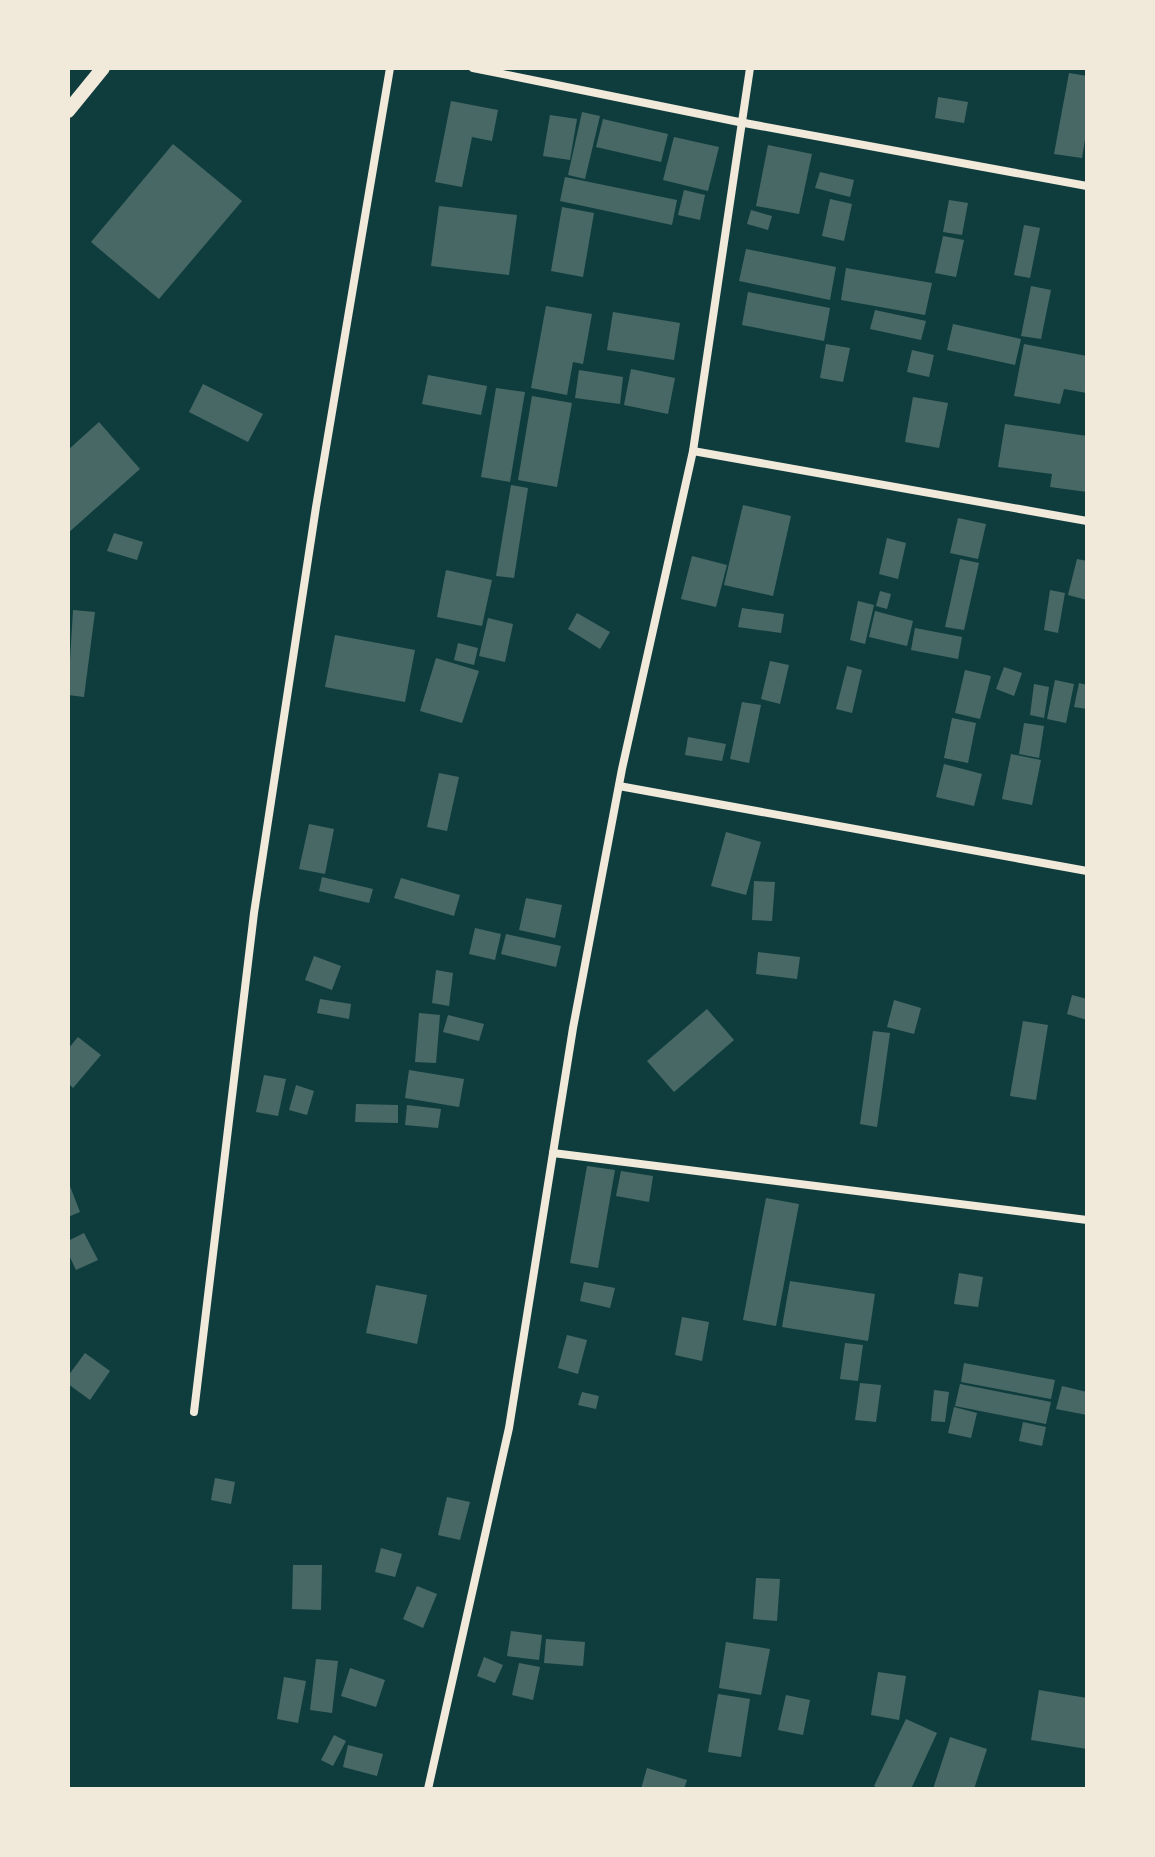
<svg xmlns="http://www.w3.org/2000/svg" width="1155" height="1857" font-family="'Zilla Slab',serif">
<rect width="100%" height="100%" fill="#0f3d3e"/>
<g fill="#486865">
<polygon points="1069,73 1087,76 1087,127 1082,158 1054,154"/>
<polygon points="938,97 968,102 964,123 935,118"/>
<polygon points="451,101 498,110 492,141 472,137 462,187 435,182"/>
<polygon points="582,112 600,116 585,179 568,175"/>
<polygon points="550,115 577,119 570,160 543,156"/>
<polygon points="603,119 668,134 661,162 596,147"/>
<polygon points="674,137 719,147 708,191 663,180"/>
<polygon points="173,144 242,201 159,299 91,242"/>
<polygon points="768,145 812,154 799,214 756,206"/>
<polygon points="820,172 854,180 850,197 815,188"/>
<polygon points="565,177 677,200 672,225 560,201"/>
<polygon points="684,190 705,195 700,220 678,215"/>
<polygon points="830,199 852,204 844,241 822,236"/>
<polygon points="949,200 968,203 962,235 943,232"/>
<polygon points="439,206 517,215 509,275 431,266"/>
<polygon points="562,207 594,213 583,277 551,271"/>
<polygon points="751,210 772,216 768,230 747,224"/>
<polygon points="1024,225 1040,228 1030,278 1014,275"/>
<polygon points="943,236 964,240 956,277 935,273"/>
<polygon points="746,249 836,267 830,300 739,281"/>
<polygon points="846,268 932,283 925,315 841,300"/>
<polygon points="1031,286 1051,290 1041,339 1021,336"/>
<polygon points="748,292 830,308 824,341 742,325"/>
<polygon points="546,306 592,314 583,364 573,362 567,395 531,388"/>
<polygon points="875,310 926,321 921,340 870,329"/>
<polygon points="613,312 680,323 674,360 607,350"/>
<polygon points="953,324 1021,339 1015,365 947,350"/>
<polygon points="826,344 850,348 843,382 820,378"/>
<polygon points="1024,344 1087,356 1087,393 1064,389 1060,404 1014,396"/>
<polygon points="912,350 934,355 929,377 907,372"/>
<polygon points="631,369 675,378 668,414 624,405"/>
<polygon points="579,370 623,377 620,404 575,398"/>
<polygon points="428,375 487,386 481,415 422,404"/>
<polygon points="203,384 263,414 248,442 189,412"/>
<polygon points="496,388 525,392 510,482 481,477"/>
<polygon points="532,396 572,403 557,487 518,480"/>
<polygon points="913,397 948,403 939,448 905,442"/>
<polygon points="99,422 140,469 68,533 68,450"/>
<polygon points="1005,424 1087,436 1087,492 1050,487 1052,474 998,467"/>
<polygon points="511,485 528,488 514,578 496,576"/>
<polygon points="743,505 791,516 773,596 724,585"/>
<polygon points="958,518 986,524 978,559 950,553"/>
<polygon points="114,533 143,542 137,560 107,551"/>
<polygon points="887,538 906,543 898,579 879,574"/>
<polygon points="692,556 727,565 716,607 681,599"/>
<polygon points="960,559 979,563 964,630 945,627"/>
<polygon points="1077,559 1087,561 1087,600 1068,595"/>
<polygon points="446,570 492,580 482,626 437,617"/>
<polygon points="1050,590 1065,593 1058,633 1044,630"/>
<polygon points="880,591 891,594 887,609 876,606"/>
<polygon points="858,601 874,605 865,644 850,640"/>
<polygon points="742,608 784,614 781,633 738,627"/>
<polygon points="73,610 95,612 84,697 68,695"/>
<polygon points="875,611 913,621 907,646 869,637"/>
<polygon points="577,613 610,632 600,649 568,629"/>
<polygon points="488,618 513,624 505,662 479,656"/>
<polygon points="915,628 962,637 958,659 911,650"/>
<polygon points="335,635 415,650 405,702 325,687"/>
<polygon points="458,643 478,648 474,665 454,660"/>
<polygon points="436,658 479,671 462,723 420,711"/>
<polygon points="770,661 789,665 780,704 761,699"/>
<polygon points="847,666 862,670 852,713 836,709"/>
<polygon points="1004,667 1022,673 1014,696 996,689"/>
<polygon points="965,670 991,676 980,719 955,713"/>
<polygon points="1055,680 1074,684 1066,723 1047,719"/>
<polygon points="1079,683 1087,685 1087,709 1074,707"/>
<polygon points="1034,684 1049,687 1044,718 1030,715"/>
<polygon points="742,702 761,705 749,763 730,759"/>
<polygon points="952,718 976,723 968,763 944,758"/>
<polygon points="1024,723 1044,726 1039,758 1019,754"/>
<polygon points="688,737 726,744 722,761 685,755"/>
<polygon points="1011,754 1041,760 1032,805 1002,799"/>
<polygon points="944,764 982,774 974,806 936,797"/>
<polygon points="439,773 459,777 447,831 427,827"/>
<polygon points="309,824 334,829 325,874 299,869"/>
<polygon points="726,832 761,842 746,895 711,886"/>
<polygon points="322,877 373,889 369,903 319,891"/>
<polygon points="401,878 460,895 454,916 394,898"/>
<polygon points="754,881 775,882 772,921 752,920"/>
<polygon points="526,898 562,905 555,938 519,930"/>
<polygon points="475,928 501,934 495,960 469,954"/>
<polygon points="506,934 561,946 556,967 501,954"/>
<polygon points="758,952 800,957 797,979 756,974"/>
<polygon points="314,956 341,966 332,990 305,980"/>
<polygon points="436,970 453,973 449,1006 432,1003"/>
<polygon points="1072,995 1087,999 1087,1020 1067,1014"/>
<polygon points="320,999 351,1004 349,1019 317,1013"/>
<polygon points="894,1000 921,1008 914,1034 887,1027"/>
<polygon points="707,1009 734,1040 674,1092 647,1061"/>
<polygon points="419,1013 440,1015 436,1063 415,1062"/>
<polygon points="448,1015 484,1024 479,1041 443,1032"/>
<polygon points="1023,1021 1048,1025 1036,1100 1010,1096"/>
<polygon points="873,1031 890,1033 877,1127 860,1124"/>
<polygon points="78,1037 101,1055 73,1088 68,1083 68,1049"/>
<polygon points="409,1070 464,1079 459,1107 405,1098"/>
<polygon points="264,1075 286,1079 278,1116 256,1112"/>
<polygon points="296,1085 314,1091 307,1115 289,1110"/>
<polygon points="356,1104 398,1105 398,1123 355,1122"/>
<polygon points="407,1105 441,1109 438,1128 405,1125"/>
<polygon points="587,1166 615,1170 598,1268 570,1263"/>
<polygon points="621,1171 653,1176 649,1202 616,1196"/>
<polygon points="68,1181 80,1212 68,1217"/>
<polygon points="766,1198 799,1204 776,1326 743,1320"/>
<polygon points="84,1233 98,1260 76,1270 68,1253 68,1241"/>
<polygon points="959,1273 983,1277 978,1307 954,1304"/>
<polygon points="790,1281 875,1294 868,1341 782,1327"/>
<polygon points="584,1282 615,1288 610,1308 580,1301"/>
<polygon points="376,1285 427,1295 417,1344 366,1333"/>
<polygon points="682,1317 709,1322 702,1361 675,1355"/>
<polygon points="567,1335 587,1340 578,1374 558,1368"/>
<polygon points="845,1343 863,1345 858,1381 840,1379"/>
<polygon points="85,1353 110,1371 90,1400 68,1384 68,1376"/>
<polygon points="964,1363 1055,1380 1051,1399 961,1382"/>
<polygon points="860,1383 881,1385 876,1422 855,1420"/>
<polygon points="960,1384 1051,1402 1046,1424 955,1406"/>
<polygon points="1062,1386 1087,1392 1087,1415 1056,1409"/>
<polygon points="934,1390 949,1392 945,1422 931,1421"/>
<polygon points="582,1392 599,1396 596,1409 578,1405"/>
<polygon points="954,1407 977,1413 971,1438 948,1433"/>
<polygon points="1023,1422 1046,1427 1042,1446 1019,1441"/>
<polygon points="215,1478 235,1482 231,1504 211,1500"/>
<polygon points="447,1497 470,1502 460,1540 438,1535"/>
<polygon points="381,1548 402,1554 395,1577 375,1572"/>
<polygon points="293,1565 322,1565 321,1610 292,1609"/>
<polygon points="756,1578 780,1579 777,1621 753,1619"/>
<polygon points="417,1586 437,1594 423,1628 403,1619"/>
<polygon points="511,1631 542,1635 539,1660 507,1656"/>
<polygon points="546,1639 585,1642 583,1666 544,1663"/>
<polygon points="726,1642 770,1649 761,1695 719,1688"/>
<polygon points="484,1657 503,1665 495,1683 477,1676"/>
<polygon points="316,1659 338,1661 332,1713 310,1710"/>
<polygon points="519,1663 540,1667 533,1700 512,1695"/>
<polygon points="350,1668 385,1680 376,1707 341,1696"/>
<polygon points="878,1672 906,1676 899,1720 871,1715"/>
<polygon points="284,1677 306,1681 298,1723 277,1719"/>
<polygon points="1039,1690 1087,1698 1087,1749 1031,1740"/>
<polygon points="718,1694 750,1699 741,1757 708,1752"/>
<polygon points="786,1695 810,1700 803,1735 778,1730"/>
<polygon points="906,1719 937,1733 911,1789 880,1789 874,1786"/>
<polygon points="334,1735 346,1741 333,1766 321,1760"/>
<polygon points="950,1737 987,1749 974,1789 933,1789"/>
<polygon points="348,1745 383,1754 377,1776 343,1767"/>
<polygon points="647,1768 687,1780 684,1789 641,1789"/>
</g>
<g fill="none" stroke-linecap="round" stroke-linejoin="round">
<g stroke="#f1e9da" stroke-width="8">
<polyline points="473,68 739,122 1087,186"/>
<polyline points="693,451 1087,521"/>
<polyline points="619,786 1087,871"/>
<polyline points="553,1153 1087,1220"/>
<polyline points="194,1412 254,913 316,507 390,68"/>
<polyline points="428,1789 509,1428 573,1028 622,769 693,451 750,68"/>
</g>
<polyline stroke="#f1e9da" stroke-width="14" points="68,111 103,68"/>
</g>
<rect width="1155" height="1857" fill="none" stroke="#f1e9da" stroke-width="140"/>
</svg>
